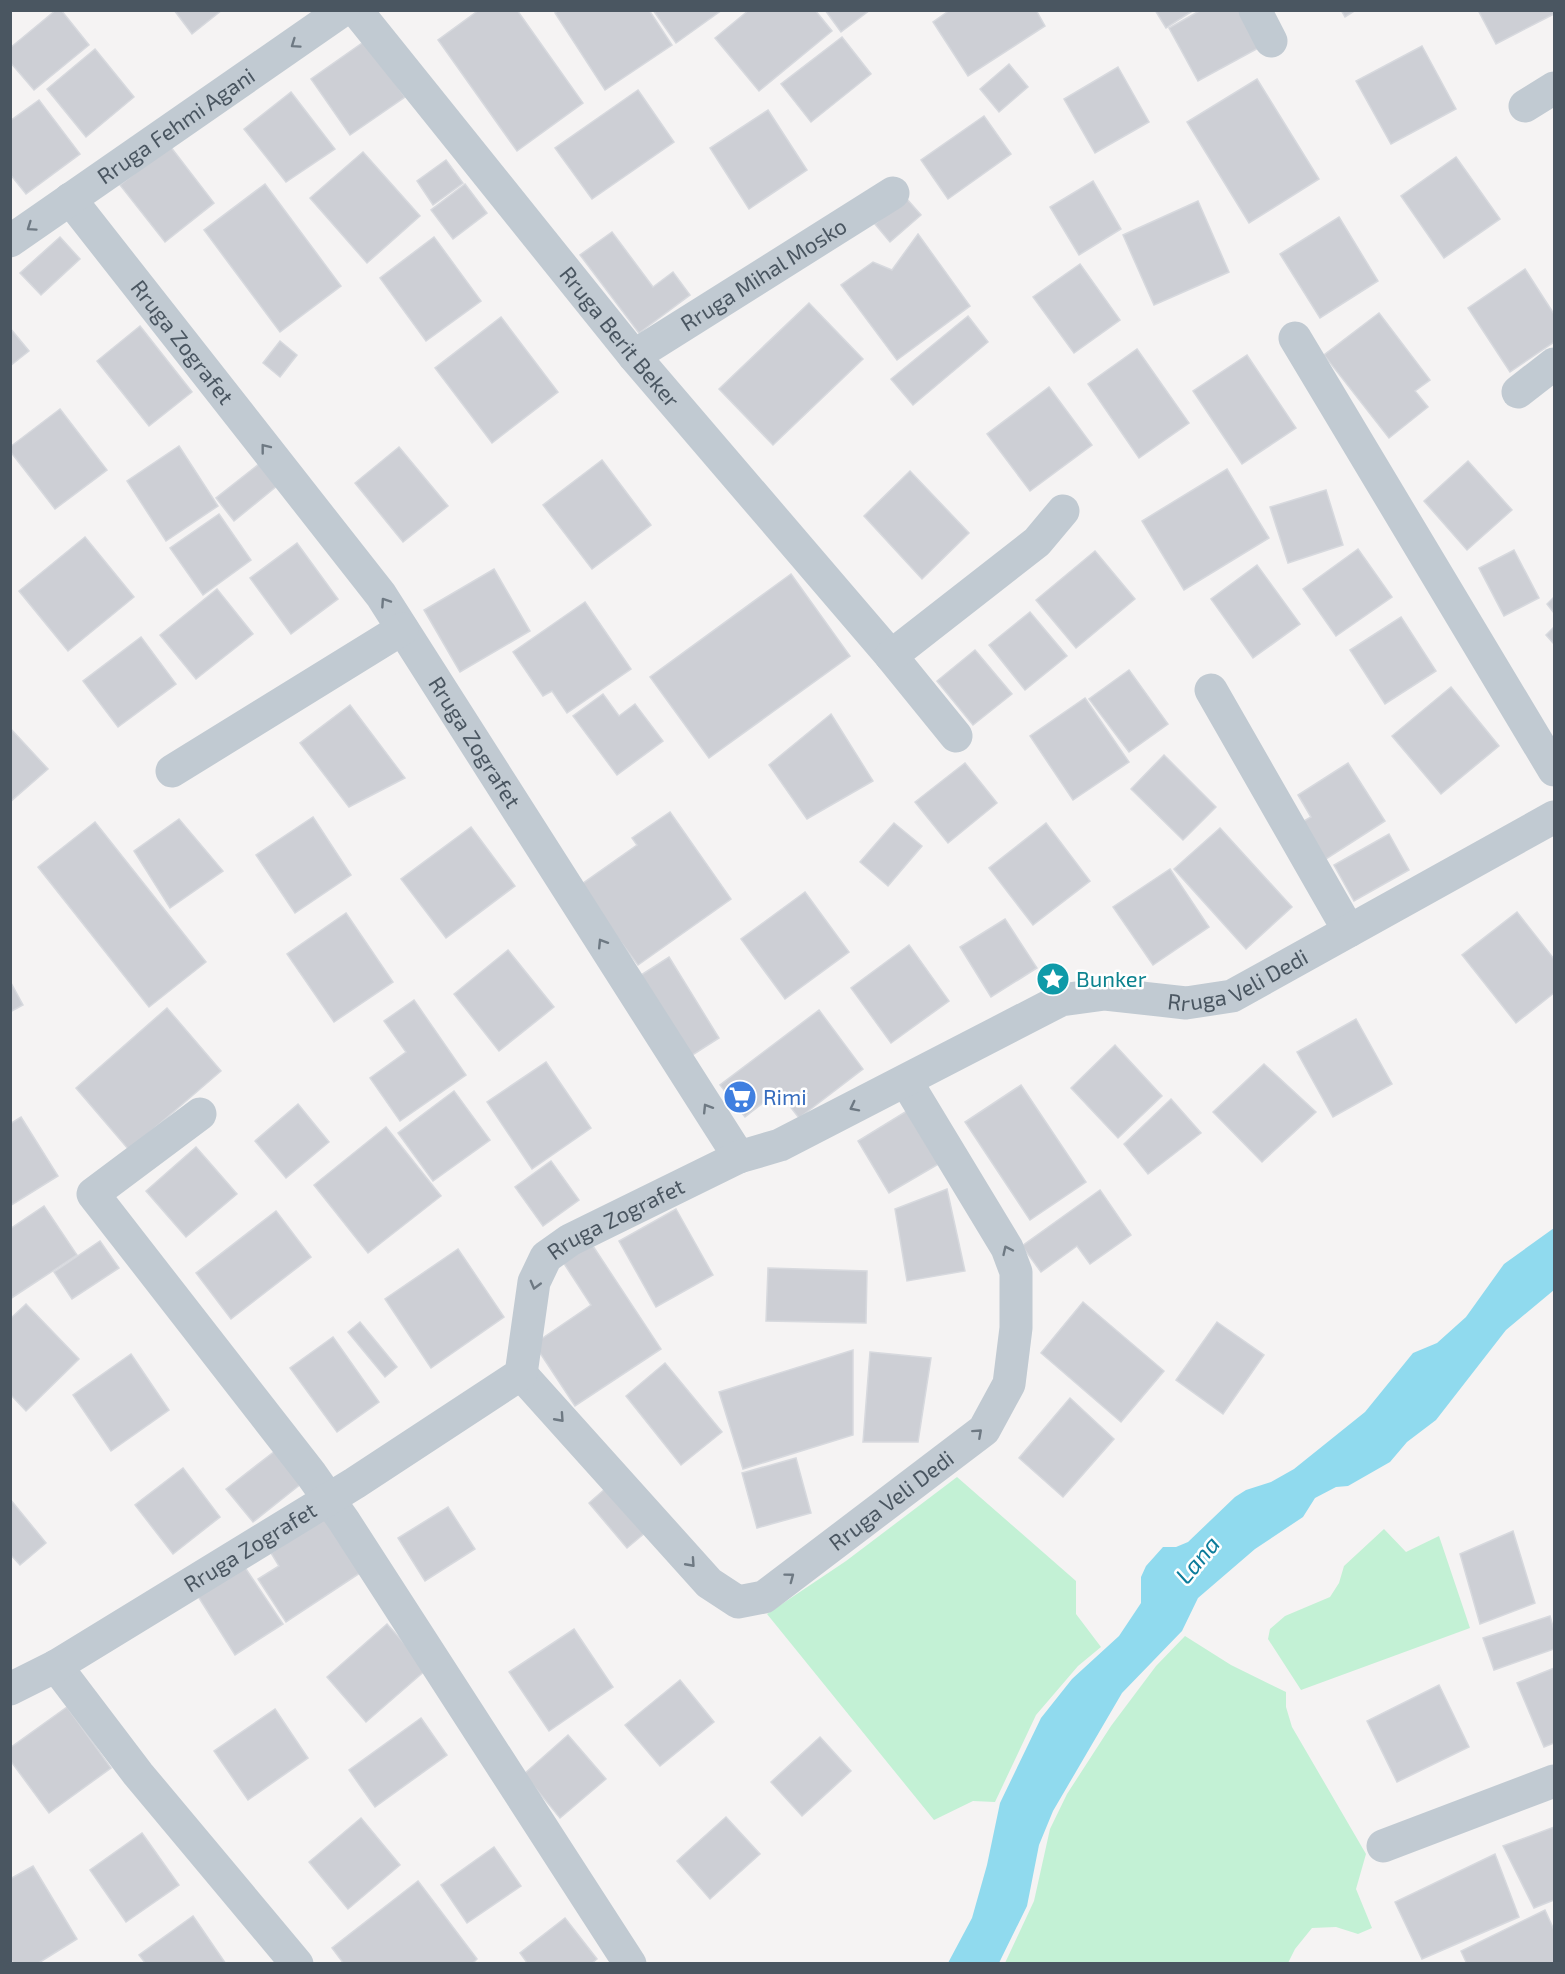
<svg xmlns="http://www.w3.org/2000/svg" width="1565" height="1974" font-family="'Exo 2',sans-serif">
<rect width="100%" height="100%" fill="#f5f3f3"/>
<g fill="#c3f1d5">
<polygon points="957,1477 1076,1581 1076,1614 1101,1647 1078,1666 1036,1715 995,1802 973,1801 934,1820 767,1614 846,1561"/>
<polygon points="1384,1529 1406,1552 1439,1536 1470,1628 1301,1690 1268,1639 1270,1629 1285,1616 1330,1597 1339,1583 1344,1566"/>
<polygon points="1185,1636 1231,1665 1286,1692 1286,1707 1292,1727 1366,1854 1356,1889 1372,1928 1358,1934 1336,1927 1312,1928 1295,1949 1288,1963 1005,1963 1034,1901 1050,1829 1067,1794 1111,1726 1156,1666"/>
</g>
<polygon fill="#90daee" points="1554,1228 1554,1290 1506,1330 1436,1420 1407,1442 1390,1462 1348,1486 1336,1487 1315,1498 1303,1517 1255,1549 1198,1598 1182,1631 1122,1693 1053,1811 1039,1845 1027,1906 999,1963 948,1963 972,1918 987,1865 1000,1803 1041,1718 1072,1679 1119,1636 1141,1603 1141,1577 1146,1566 1163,1547 1176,1547 1188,1542 1235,1497 1246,1490 1271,1482 1294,1469 1365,1412 1413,1353 1437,1343 1466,1317 1504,1264"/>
<g fill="#cdcfd5" stroke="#d7d9de" stroke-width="1.5">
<polygon points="56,10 61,10 89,45 34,90 10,62 10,48"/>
<polygon points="174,10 222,10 192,34"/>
<polygon points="479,10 517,10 583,103 517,151 438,40"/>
<polygon points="559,10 649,10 672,45 605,90 555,13"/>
<polygon points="653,10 722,10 676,43"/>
<polygon points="749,10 815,10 832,31 759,91 715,38"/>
<polygon points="825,10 870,10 841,32"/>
<polygon points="950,10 1036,10 1045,26 968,76 933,22"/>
<polygon points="1155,10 1194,10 1166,28"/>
<polygon points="1201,10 1245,10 1264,45 1198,81 1169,28"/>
<polygon points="1341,10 1356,10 1345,17"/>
<polygon points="1478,10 1554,10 1554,14 1496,44"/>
<polygon points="842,37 871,74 811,122 781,84"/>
<polygon points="365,41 405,97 350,135 311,79"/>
<polygon points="1422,46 1456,109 1391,144 1356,81"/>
<polygon points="95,49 134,97 86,137 47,89"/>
<polygon points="1009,64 1028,87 999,112 980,89"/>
<polygon points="1118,67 1149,122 1095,153 1064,99"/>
<polygon points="1257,79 1319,179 1249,223 1187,122"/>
<polygon points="638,90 674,142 592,199 555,148"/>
<polygon points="291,92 335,149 286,182 244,129"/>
<polygon points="39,100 80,154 26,194 10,174 10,121"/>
<polygon points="768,110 807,170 749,209 710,148"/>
<polygon points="984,116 1011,154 948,199 921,160"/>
<polygon points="170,146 214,203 165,242 120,185"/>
<polygon points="363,152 420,216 367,263 310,198"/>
<polygon points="1456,157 1500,219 1444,258 1401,196"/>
<polygon points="446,160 463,183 433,205 417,181"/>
<polygon points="1093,181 1121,229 1079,255 1050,207"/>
<polygon points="265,184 341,286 280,332 204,230"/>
<polygon points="465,184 487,213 453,239 431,210"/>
<polygon points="906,198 921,215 890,242 875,224"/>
<polygon points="1198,201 1229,272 1154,305 1123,235"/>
<polygon points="1339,217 1378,281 1320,318 1280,254"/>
<polygon points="612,232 653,287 673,272 690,295 639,333 580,255"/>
<polygon points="918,234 970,306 897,360 841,285 873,262 892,270"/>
<polygon points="60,237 80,259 41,295 20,273"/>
<polygon points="434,237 481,301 426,341 380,278"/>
<polygon points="1080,264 1120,320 1074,353 1033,297"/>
<polygon points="1525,269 1554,314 1554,342 1510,372 1468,308"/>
<polygon points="809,303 863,359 773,445 719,389"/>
<polygon points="1379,313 1430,380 1415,391 1428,407 1389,438 1324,355"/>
<polygon points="968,316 988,342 913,405 891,379"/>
<polygon points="501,317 558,392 492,443 435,368"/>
<polygon points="140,326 192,392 149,426 97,361"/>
<polygon points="10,328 29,351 10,366"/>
<polygon points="280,341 297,355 280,377 263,363"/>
<polygon points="1137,349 1189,423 1139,458 1088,384"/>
<polygon points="1247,355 1296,428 1242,464 1193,391"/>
<polygon points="1049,387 1092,445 1030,491 987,434"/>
<polygon points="60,409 107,470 55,509 10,451 10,447"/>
<polygon points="179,446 218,506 166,541 127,481"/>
<polygon points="399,447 448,506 403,542 355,483"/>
<polygon points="602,460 651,525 592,569 543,505"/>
<polygon points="1468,461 1512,510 1467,550 1424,501"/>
<polygon points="259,464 277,486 234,521 216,498"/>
<polygon points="1227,469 1269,538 1184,590 1142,521"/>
<polygon points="910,471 969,533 922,579 864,516"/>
<polygon points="1326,490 1343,545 1288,563 1270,507"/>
<polygon points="219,514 251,560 203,595 170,548"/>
<polygon points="85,537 134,597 68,651 19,591"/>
<polygon points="297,543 338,599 291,634 250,578"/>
<polygon points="1358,549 1392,597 1336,636 1303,589"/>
<polygon points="1514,550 1539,598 1504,616 1479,568"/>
<polygon points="1095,551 1135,599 1076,648 1036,600"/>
<polygon points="1257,565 1300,624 1253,658 1211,599"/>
<polygon points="494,569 530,631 460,672 424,610"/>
<polygon points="791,574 850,656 709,758 650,677"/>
<polygon points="217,589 253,634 196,679 160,635"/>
<polygon points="1554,597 1554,613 1547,604"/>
<polygon points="585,602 631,669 567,713 552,691 543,696 513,652"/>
<polygon points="1030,612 1067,656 1025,690 989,645"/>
<polygon points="1401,617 1436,671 1385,704 1350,650"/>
<polygon points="1554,627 1554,641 1553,643 1546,635"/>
<polygon points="141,637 176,684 118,727 83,681"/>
<polygon points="975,650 1012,694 973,725 937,681"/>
<polygon points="1129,670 1168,724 1129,752 1089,699"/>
<polygon points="1451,687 1499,746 1441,794 1392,736"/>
<polygon points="603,694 619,716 635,704 663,741 617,775 573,716"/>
<polygon points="1085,698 1129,762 1073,800 1030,736"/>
<polygon points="350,705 405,778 349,807 300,743"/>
<polygon points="831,714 873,781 807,819 769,765"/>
<polygon points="10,728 48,769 10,802"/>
<polygon points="1164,755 1216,807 1183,840 1131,789"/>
<polygon points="965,763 997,803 948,843 915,802"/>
<polygon points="1348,763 1385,821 1326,859 1302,822 1311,817 1298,795"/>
<polygon points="670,812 731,899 638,965 579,886 637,845 632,838"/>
<polygon points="313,817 351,875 295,913 256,855"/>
<polygon points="179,819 223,871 170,908 134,851"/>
<polygon points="95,822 206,962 149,1007 38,867"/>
<polygon points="894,823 922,846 888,886 860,862"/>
<polygon points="1046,823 1090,881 1033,925 989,868"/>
<polygon points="471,827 515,886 446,938 401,879"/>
<polygon points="1220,828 1292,907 1246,949 1174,869"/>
<polygon points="1389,834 1409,870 1354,901 1334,865"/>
<polygon points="1170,869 1209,927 1153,965 1113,907"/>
<polygon points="805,892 849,952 785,999 741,939"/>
<polygon points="1517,912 1554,959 1554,993 1516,1023 1462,955"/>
<polygon points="346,913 393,982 334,1022 287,954"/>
<polygon points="1005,919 1037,968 991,997 960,947"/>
<polygon points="909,945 949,1001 891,1043 851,988"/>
<polygon points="508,950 554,1007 499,1051 454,994"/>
<polygon points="669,957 719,1038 691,1056 641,975"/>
<polygon points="10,981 23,1005 10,1012"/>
<polygon points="414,1000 466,1075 400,1121 370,1078 406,1052 384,1021"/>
<polygon points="167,1008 221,1071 129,1150 76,1088"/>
<polygon points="819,1010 863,1069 799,1118 778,1091 745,1117 720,1085"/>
<polygon points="1356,1019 1392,1084 1333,1117 1297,1052"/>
<polygon points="1115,1045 1162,1096 1118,1138 1071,1088"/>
<polygon points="546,1062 591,1128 532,1169 487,1102"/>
<polygon points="1264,1064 1316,1112 1262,1162 1213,1112"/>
<polygon points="1021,1085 1086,1182 1030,1220 965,1122"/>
<polygon points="454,1091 490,1140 433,1181 398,1133"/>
<polygon points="1171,1099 1201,1133 1148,1174 1124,1144"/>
<polygon points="298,1104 329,1142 286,1178 255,1141"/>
<polygon points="910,1109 942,1162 889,1193 858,1141"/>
<polygon points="21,1117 58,1176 10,1206 10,1124"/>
<polygon points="386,1127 441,1196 368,1253 314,1185"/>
<polygon points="196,1147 237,1194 186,1237 146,1191"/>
<polygon points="551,1161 579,1200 543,1226 515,1187"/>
<polygon points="947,1189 965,1271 907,1281 895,1209"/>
<polygon points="1100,1190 1131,1235 1090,1264 1077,1246 1041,1272 1022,1246"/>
<polygon points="44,1206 77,1255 10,1299 10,1229"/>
<polygon points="676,1209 713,1275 656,1307 619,1241"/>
<polygon points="276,1211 311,1257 231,1319 196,1273"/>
<polygon points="589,1240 661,1349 575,1406 534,1344 591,1305 561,1259"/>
<polygon points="100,1241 119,1268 72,1299 54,1272"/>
<polygon points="458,1249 504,1317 431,1368 385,1299"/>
<polygon points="768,1268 867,1271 866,1323 766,1321"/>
<polygon points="1083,1302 1164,1371 1121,1422 1041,1353"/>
<polygon points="26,1304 79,1359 26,1411 10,1394 10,1319"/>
<polygon points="360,1322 397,1367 385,1377 348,1332"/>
<polygon points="1217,1322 1264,1355 1223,1414 1176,1380"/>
<polygon points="333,1337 379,1402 337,1432 290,1368"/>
<polygon points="853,1350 853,1435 743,1469 719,1392"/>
<polygon points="870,1352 931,1358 918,1442 863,1442"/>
<polygon points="131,1354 169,1410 111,1451 73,1395"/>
<polygon points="665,1363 722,1432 681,1465 626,1396"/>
<polygon points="1070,1398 1114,1439 1063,1497 1019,1458"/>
<polygon points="275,1451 301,1484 253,1522 226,1489"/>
<polygon points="796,1458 811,1513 757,1528 742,1473"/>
<polygon points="183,1468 220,1517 173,1554 135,1505"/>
<polygon points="614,1481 652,1527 627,1548 589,1503"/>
<polygon points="10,1499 46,1543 20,1565 10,1554"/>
<polygon points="448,1507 475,1549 425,1581 398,1538"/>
<polygon points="327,1516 363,1571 286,1622 258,1579 279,1566 271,1553"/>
<polygon points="1513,1531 1535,1603 1480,1624 1460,1554"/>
<polygon points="240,1560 283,1624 235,1655 194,1590"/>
<polygon points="1550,1616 1554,1630 1554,1649 1494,1670 1483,1638"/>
<polygon points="387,1624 427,1669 366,1722 327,1677"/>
<polygon points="574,1629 613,1687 549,1731 509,1672"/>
<polygon points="1554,1668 1554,1743 1544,1747 1517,1683"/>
<polygon points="680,1680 714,1722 660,1766 625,1725"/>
<polygon points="1439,1685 1469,1747 1397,1782 1367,1721"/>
<polygon points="67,1707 111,1768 49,1813 10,1760 10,1748"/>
<polygon points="275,1709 308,1758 248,1800 214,1751"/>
<polygon points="421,1718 447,1755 375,1807 349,1770"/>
<polygon points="568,1735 606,1779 560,1818 524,1774"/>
<polygon points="820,1737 851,1771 802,1816 771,1782"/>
<polygon points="726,1817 760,1854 710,1899 677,1861"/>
<polygon points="361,1818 400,1865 348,1909 309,1862"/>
<polygon points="1554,1827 1554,1900 1534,1908 1503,1846"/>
<polygon points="142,1833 179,1885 126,1922 90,1870"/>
<polygon points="494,1847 521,1886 467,1923 441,1885"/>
<polygon points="1495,1854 1519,1917 1422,1959 1395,1902"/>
<polygon points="33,1866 77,1939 37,1964 14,1964 10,1958 10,1879"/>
<polygon points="418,1881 477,1959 472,1964 344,1964 332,1948"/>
<polygon points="1545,1910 1554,1930 1554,1964 1467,1964 1461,1951"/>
<polygon points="193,1916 226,1964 146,1964 139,1955"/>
<polygon points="565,1918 597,1959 591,1964 528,1964 520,1953"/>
</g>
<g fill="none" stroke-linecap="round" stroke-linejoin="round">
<g stroke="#c1cad2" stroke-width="33">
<path id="s1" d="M 356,10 L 634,356 L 891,656 L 956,736"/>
<polyline points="1255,10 1271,41"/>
<polyline points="1525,106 1554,88"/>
<path id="s2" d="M 70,199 L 381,595 L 739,1157"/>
<path id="s3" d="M 10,241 L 343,10"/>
<polyline points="1295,338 1554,770"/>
<path id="s4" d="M 634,356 L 893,193"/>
<polyline points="1518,392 1554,364"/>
<polyline points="891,656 1037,542 1063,511"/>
<polyline points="1211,690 1349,931"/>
<polyline points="172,771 402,629"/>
<polyline points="200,1114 93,1194 311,1474 344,1521 630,1964"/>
<path id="s5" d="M 521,1374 L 709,1583 L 738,1602 L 764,1597 L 984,1430 L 1009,1384 L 1016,1328 L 1016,1272 L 1007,1248 L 906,1081"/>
<polyline points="56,1666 138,1774 297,1964"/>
<path id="s6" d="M 10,1689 L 56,1666 L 355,1483 L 521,1374 L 534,1282 L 546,1257 L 570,1240 L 739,1157 L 780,1145 L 1061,1000 L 1105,994 L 1186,1003 L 1232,996 L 1554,817"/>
<polyline points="1383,1846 1554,1781"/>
</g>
</g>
<defs><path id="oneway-chevron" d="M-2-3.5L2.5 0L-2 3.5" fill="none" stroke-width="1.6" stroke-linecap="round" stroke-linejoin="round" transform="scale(1.5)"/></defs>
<g stroke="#6e7983">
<use href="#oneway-chevron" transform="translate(295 44) rotate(145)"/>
<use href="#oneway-chevron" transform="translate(31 227) rotate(145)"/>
<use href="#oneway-chevron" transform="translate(265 448) rotate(-128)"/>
<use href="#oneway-chevron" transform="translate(385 602) rotate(-124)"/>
<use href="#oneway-chevron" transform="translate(602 943) rotate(-122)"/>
<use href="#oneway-chevron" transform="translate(854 1107) rotate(153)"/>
<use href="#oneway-chevron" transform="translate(707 1108) rotate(-122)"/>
<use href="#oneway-chevron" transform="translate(1007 1250) rotate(-115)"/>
<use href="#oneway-chevron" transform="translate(535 1285) rotate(105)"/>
<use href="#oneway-chevron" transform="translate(560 1418) rotate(48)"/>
<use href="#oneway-chevron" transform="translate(978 1433) rotate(-42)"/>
<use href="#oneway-chevron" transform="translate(691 1563) rotate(48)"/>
<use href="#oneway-chevron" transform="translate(790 1577) rotate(-37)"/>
</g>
<defs>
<g id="sight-disc" transform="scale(1.725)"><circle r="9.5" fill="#0f9aa8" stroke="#fff"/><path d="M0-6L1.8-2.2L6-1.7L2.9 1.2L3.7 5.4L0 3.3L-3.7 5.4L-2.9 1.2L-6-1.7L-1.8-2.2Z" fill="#fff"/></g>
<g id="supermarket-disc" transform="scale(1.725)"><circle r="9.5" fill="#3f7fe0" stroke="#fff"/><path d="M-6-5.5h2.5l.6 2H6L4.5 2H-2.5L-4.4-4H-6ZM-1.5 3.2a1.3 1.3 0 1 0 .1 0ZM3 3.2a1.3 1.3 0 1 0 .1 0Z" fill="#fff"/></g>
</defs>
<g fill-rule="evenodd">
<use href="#sight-disc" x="1053" y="979"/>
<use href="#supermarket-disc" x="740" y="1097"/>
</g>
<g text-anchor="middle" stroke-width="5" stroke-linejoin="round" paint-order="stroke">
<g font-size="22" fill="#4a5661" stroke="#fff">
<text dy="8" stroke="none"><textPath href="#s3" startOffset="202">Rruga Fehmi Agani</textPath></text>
<text dy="8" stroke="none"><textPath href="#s4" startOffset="153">Rruga Mihal Mosko</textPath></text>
<text dy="8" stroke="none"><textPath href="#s1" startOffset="420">Rruga Berit Beker</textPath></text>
<text dy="8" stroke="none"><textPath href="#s2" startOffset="182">Rruga Zografet</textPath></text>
<text dy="8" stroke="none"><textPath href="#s2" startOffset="678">Rruga Zografet</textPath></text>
<text dy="8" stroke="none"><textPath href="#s6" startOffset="1480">Rruga Veli Dedi</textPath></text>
<text dy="8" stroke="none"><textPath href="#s6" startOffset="801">Rruga Zografet</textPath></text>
<text dy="8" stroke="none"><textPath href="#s5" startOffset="502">Rruga Veli Dedi</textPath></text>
<text dy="8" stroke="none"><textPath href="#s6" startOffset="279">Rruga Zografet</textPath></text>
</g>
<g font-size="22" fill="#0d838f" stroke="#fff" text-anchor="start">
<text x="1076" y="987">Bunker</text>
</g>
<g font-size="22" fill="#366cbe" stroke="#fff" text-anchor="start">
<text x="763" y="1105">Rimi</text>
</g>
<g font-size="24" font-style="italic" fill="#0c7c9b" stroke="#fff">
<text transform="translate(1198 1560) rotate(-50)" y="8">Lana</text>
</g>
</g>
<rect width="1565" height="1974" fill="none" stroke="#4a5661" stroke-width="24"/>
</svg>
